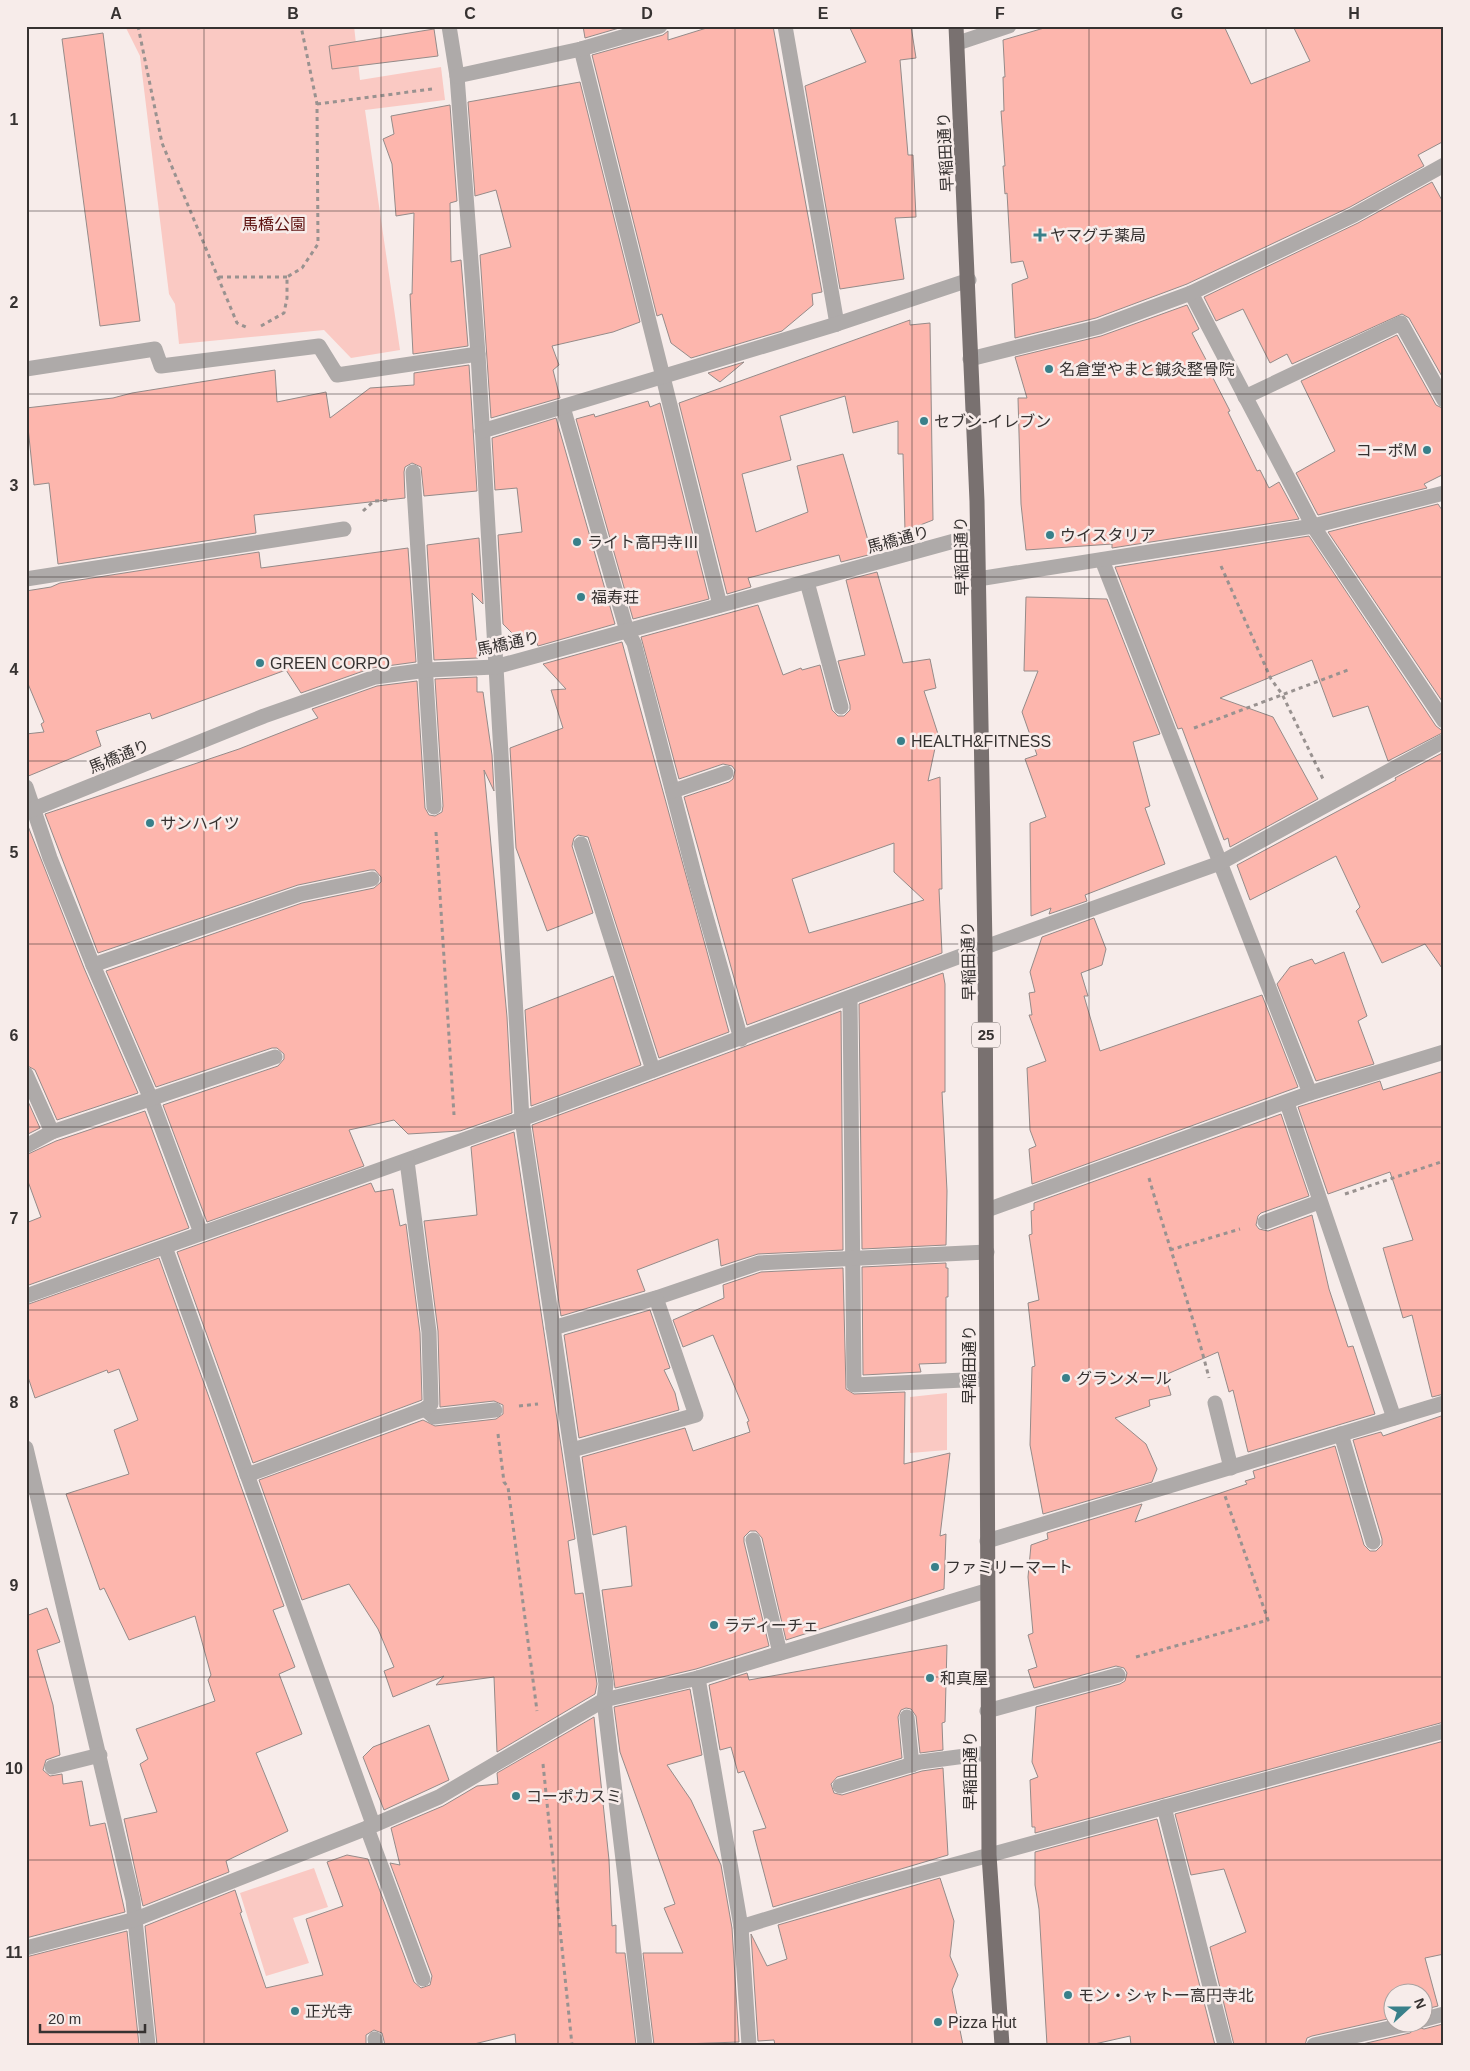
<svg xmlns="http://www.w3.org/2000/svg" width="1470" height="2071" font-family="Arial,'Noto Sans JP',sans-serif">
<rect width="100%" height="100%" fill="#f7ecea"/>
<g fill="#fac9c3">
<polygon points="125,26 354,26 360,80 441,67 445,100 365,110 400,350 351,358 324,330 179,344 175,304 169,294 140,56"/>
<polygon points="947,1393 947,1450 910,1453 910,1397"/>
<polygon points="314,1868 328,1907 293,1918 309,1963 266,1976 240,1893"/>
</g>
<g fill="#fdb6ad" stroke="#958b89" fill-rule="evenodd">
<polygon points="583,26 626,26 585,38"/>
<polygon points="713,26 773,26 822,292 812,294 813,305 782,331 691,358 671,343 662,314 657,316 592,55 663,35 668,31 668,40"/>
<polygon points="849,26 911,26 916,58 900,60 908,155 913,155 916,217 895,218 904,279 840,289 805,86 866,62"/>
<polygon points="1051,26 1224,26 1251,84 1310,61 1293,26 1444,26 1444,141 1418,155 1424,166 1350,207 1187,284 1096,318 1015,338 1012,284 1028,278 1023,261 1011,263 1007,193 1005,194 1003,166 1005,166 1001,111 1004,111 1003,77 1005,77 1003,40"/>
<polygon points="434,29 438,56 332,69 329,46"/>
<polygon points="103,33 140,321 100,326 62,39"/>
<polygon points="580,82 640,322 613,332 552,346 559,365 553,370 560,398 491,418 480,255 511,247 496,190 475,196 468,102"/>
<polygon points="450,105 457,201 450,203 451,262 461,260 468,346 413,354 410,294 412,294 414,213 396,216 392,164 383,139 394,134 391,116"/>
<polygon points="1432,182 1444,204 1444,380 1409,318 1402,314 1292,364 1287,354 1270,363 1243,309 1216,321 1204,297 1358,223"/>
<polygon points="1187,305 1199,329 1192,333 1214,375 1212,376 1230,411 1228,412 1257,471 1260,470 1269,488 1279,482 1299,519 1112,548 1112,544 1026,550 1021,504 1018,398 1027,398 1015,357 1101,336"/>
<polygon points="910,320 910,325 930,323 933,520 905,531 903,454 898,454 898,421 853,433 845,396 780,416 791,460 742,474 756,532 808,512 797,466 843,454 872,554 841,562 839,555 748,578 751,587 727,594 679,403"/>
<polygon points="1397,335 1436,405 1444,409 1444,474 1424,484 1427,488 1318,515 1296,473 1335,451 1301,381"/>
<polygon points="744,362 720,382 708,373"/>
<polygon points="469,365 477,491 424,496 421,467 412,463 405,467 404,472 405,498 254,515 256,533 58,564 49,483 34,485 26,408 113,398 132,393 275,370 277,402 326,392 330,418 370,388 414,385 414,373"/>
<polygon points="648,401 650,407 660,403 709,599 633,619 576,419 594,414 595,417"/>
<polygon points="556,418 615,624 538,646 533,632 523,636 515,636 503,624 498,535 522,532 517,488 495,490 492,438"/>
<polygon points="1438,504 1444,513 1444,704 1328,532"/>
<polygon points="1309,536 1436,726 1444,732 1388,761 1368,706 1333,717 1312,660 1220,698 1273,717 1318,799 1230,847 1228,838 1224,840 1182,728 1178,729 1115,567"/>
<polygon points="479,538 483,604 472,593 478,658 434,660 427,545"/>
<polygon points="408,548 416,662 372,668 301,693 286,670 152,719 150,713 96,731 101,746 26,777 26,734 44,732 41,724 44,722 26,679 26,591 51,587 60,583 259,552 261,568"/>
<path d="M 877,572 L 903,663 L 930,659 L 936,688 L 924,691 L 938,734 L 928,781 L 940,777 L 942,889 L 939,889 L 942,953 L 747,1025 L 684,797 L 729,782 L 733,779 L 735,770 L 732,766 L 723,764 L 679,779 L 641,637 L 758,605 L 783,675 L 801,668 L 802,670 L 820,665 L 832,710 L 838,716 L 844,716 L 850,710 L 850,705 L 838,661 L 865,655 L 846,580 ZM 894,843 L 894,872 L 924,900 L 809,933 L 792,879 Z"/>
<polygon points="1026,597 1107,599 1160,734 1133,742 1150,806 1145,808 1165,864 1085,895 1087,901 1049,914 1051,908 1031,916 1030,823 1046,817 1025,759 1037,755 1022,712 1038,671 1024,671"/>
<polygon points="622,642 729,1032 659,1058 588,837 578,835 574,838 572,846 593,913 547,931 516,848 510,748 563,728 551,690 566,689 543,664"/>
<polygon points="477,677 477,692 483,692 492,755 494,791 484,770 507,1017 512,1113 460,1131 408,1134 394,1120 349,1130 364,1166 207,1222 163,1105 278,1066 284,1059 284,1054 277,1048 272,1048 156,1087 106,971 302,903 374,888 381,882 381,877 375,870 370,870 298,885 98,953 45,814 239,749 318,718 312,709 377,686 417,681 425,808 429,815 435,816 442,812 443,806 435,679"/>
<polygon points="1444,752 1444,971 1425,944 1382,963 1356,911 1360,907 1336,856 1250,900 1237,865 1396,780 1395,778"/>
<polygon points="26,821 84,968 138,1093 57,1120 35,1070 26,1065"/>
<polygon points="1094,918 1106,949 1102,965 1081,973 1088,996 1084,996 1100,1051 1262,995 1298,1087 1032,1184 1029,1149 1036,1146 1030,1130 1027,1068 1046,1061 1029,1015 1032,1015 1029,993 1035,992 1030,972 1042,937"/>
<polygon points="1344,952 1367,1016 1358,1021 1374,1064 1316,1081 1277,984 1290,967 1312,959 1315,964"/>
<polygon points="943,973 945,984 945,1092 942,1092 947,1191 946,1245 862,1249 859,1004"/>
<polygon points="613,976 641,1065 531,1106 525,1010"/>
<polygon points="841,1011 843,1250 758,1254 721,1266 718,1239 637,1270 645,1291 561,1316 532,1125"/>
<polygon points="1444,1071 1444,1394 1432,1397 1412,1315 1403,1318 1383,1248 1413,1240 1390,1172 1328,1194 1298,1107 1380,1081 1383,1090"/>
<polygon points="26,1097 40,1128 26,1135"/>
<polygon points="145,1111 189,1228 26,1286 26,1223 41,1217 26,1176 26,1155 56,1141"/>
<polygon points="1281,1114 1309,1196 1261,1213 1258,1216 1256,1225 1259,1229 1268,1231 1312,1215 1329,1289 1348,1347 1353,1346 1375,1414 1248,1452 1233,1390 1229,1392 1218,1352 1165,1375 1171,1395 1149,1400 1150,1406 1115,1418 1146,1444 1157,1469 1152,1482 1043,1514 1030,1445 1032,1367 1035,1366 1028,1303 1039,1300 1029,1235 1032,1234 1031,1211 1034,1210 1034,1203"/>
<polygon points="514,1132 575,1539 568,1541 575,1594 583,1593 597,1684 595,1694 497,1752 494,1677 436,1685 444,1676 393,1697 384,1671 394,1667 378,1629 349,1584 302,1600 259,1480 423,1420 435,1426 496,1419 503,1414 503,1405 494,1401 440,1407 438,1331 424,1221 477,1215 471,1147"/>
<polygon points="371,1183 375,1192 393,1189 400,1226 406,1224 420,1333 422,1400 253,1463 177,1252"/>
<polygon points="159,1258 284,1606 273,1610 295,1667 279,1674 302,1734 256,1753 288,1831 226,1861 229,1872 143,1906 124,1819 157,1812 140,1764 148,1759 136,1729 215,1701 208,1680 211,1675 195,1616 129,1640 104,1588 100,1590 66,1494 129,1474 114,1430 138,1420 119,1369 108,1373 107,1370 35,1398 26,1371 26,1305"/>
<polygon points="946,1263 946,1268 948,1268 948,1297 946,1297 946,1363 919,1364 921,1372 863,1375 862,1267"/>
<polygon points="843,1268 846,1389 854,1394 905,1392 904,1464 950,1453 940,1536 946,1534 944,1589 786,1640 762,1538 756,1531 750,1531 744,1537 744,1542 769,1646 696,1669 615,1688 602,1590 632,1586 626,1526 593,1535 582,1457 685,1428 693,1451 750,1432 747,1422 749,1421 713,1335 683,1347 673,1320 724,1298 723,1285 761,1272"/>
<polygon points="650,1310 670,1368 664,1370 675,1393 679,1410 579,1438 564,1335"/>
<polygon points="1444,1415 1444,1722 1035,1833 1035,1827 1032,1827 1030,1780 1038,1777 1032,1762 1036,1707 1120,1684 1125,1681 1127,1673 1124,1668 1116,1666 1034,1688 1028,1670 1037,1667 1028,1635 1033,1633 1028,1577 1031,1545 1048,1539 1047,1533 1142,1504 1135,1522 1247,1484 1245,1481 1255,1478 1253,1471 1335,1446 1364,1545 1370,1551 1376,1551 1382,1545 1382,1539 1353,1440 1381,1432 1383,1436"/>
<polygon points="47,1608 60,1642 37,1650 53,1705 60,1755 46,1760 43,1770 50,1776 62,1774 63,1784 82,1781 90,1826 105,1823 125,1912 26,1938 26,1616"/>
<polygon points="947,1645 945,1722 942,1723 943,1750 920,1753 916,1716 911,1709 906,1708 901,1710 898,1717 902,1758 837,1777 831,1784 834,1793 842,1795 922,1771 943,1768 948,1855 773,1907 753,1831 766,1828 744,1771 738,1773 731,1747 720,1750 709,1685 747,1673 749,1680"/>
<polygon points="690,1689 702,1755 667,1765 691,1800 721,1865 732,1928 739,2042 654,2045 643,1953 683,1953 664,1908 675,1904 620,1752 614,1707"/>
<polygon points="594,1717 609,1860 612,1926 616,1925 616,1953 625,1953 636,2045 516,2045 515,2034 470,2045 385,2045 382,2033 374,2030 366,2035 366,2045 157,2045 145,1926 235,1890 242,1912 240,1913 266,1988 323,1975 306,1919 343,1906 327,1862 347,1855 368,1859 414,1982 421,1988 430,1985 432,1976 390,1863 400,1865 391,1828 443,1806 477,1786 498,1784 497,1773"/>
<polygon points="429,1725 449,1780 384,1810 363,1757 373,1747"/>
<polygon points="1444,1741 1444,1954 1425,1958 1438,2006 1422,2010 1422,1994 1392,1994 1392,2018 1312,2036 1307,2038 1305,2045 1234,2045 1210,1947 1246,1932 1224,1869 1191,1875 1175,1814"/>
<polygon points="1157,1819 1215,2045 1131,2045 1130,2036 1090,2045 1047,2045 1039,1909 1035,1885 1035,1852"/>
<polygon points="940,1878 954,1921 950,1956 958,1975 952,1990 963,2045 775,2045 774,2040 758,2041 751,1934 767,1966 787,1959 778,1925"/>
<polygon points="127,1931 139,2045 26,2045 26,1957"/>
<polygon points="1443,2024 1444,2045 1358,2045 1410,2033 1417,2027 1424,2029"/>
</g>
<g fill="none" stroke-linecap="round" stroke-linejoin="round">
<g stroke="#999290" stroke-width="3" stroke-dasharray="4 4" stroke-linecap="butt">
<polyline points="138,26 162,143 237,323 248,328"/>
<polyline points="317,104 432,89"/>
<polyline points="219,277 287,277"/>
<polyline points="261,326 284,313 287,298 287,277 302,268 318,244 317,104 301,26"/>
<polyline points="363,511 374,501 390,500"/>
<polyline points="1221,566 1271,679 1282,694 1323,779"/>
<polyline points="1194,728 1348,670"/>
<polyline points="436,832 454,1115"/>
<path d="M 1149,1178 C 1168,1245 1192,1310 1209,1378"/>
<polyline points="1345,1194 1444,1161"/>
<polyline points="1170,1250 1240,1229"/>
<polyline points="519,1406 538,1404"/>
<polyline points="498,1434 504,1482 508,1487 537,1711"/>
<polyline points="1136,1657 1268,1620 1225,1496"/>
<polyline points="543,1764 572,2045"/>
</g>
<g stroke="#aeaaa9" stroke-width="15">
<polyline points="449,26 457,76 478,354 522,1119 606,1684 604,1700 645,2045"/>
<polyline points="785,26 837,324"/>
<polyline points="958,43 1009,26"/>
<polyline points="581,49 720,605"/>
<polyline points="457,76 581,49 660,26"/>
<polyline points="1191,293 1313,526 1444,721"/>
<polyline points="970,359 1099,327 1191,293 1354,215 1444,165"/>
<polyline points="26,369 155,349 161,366 319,346 337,375 478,354"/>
<polyline points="1245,397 1401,323 1444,400"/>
<polyline points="563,407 627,631 634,643 697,885 741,1039"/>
<polyline points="482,431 837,324 969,280"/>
<polyline points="413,472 434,807"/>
<polyline points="1102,560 1310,1093"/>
<polyline points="26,579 344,529"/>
<polyline points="978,579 1313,526 1444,493"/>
<polyline points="807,582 841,707"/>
<polyline points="26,787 50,858 93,965 151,1099 201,1233"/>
<polyline points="673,791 726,773"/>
<polyline points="26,812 264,716 375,677 427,670 495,667 976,535"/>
<polyline points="581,844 653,1070"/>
<polyline points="93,965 300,894 372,879"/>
<polyline points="850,999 854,1385 986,1379"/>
<polyline points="26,1074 52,1132"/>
<polyline points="1287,1103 1394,1418"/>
<polyline points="26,1146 52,1132 275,1057"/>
<polyline points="987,1210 1310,1093 1444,1052"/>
<polyline points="1265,1222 1319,1202"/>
<polyline points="165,1247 373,1824"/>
<polyline points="26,1296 522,1119 985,947 1220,863 1444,741"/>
<polyline points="553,1328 656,1298 759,1263 987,1252"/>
<polyline points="1215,1403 1231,1468"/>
<polyline points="425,1409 434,1417 495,1410"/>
<polyline points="1341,1434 1373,1542"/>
<polyline points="26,1448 133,1900 148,2045"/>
<polyline points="572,1450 696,1415 656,1298"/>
<polyline points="247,1475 425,1409 431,1404 429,1332 407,1161"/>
<polyline points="753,1540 780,1653"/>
<polyline points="987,1541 1444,1403"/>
<polyline points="698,1678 741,1927 749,2045"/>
<polyline points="987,1711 1118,1675"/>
<polyline points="907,1717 912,1765"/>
<polyline points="52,1767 100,1755"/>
<polyline points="840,1786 920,1762 988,1753"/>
<polyline points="1164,1807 1225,2045"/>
<polyline points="367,1828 423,1979"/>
<polyline points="741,1927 861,1890 1444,1731"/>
<polyline points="26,1948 136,1919 367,1828 439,1797 604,1700 698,1678 986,1591"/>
<polyline points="1422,2020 1444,2014"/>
<polyline points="375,2039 376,2045"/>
<polyline points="1314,2045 1408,2024"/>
</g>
<polyline stroke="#797170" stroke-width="15" points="956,26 977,501 985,947 989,1855 1002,2045"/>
</g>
<path fill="none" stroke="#363231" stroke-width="1" stroke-opacity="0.55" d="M 204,26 L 204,2045M 381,26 L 381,2045M 558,26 L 558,2045M 735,26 L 735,2045M 912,26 L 912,2045M 1089,26 L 1089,2045M 1266,26 L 1266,2045M 26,211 L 1444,211M 26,394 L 1444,394M 26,577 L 1444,577M 26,761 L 1444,761M 26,944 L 1444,944M 26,1127 L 1444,1127M 26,1310 L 1444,1310M 26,1494 L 1444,1494M 26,1677 L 1444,1677M 26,1860 L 1444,1860"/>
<g fill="#39808a" stroke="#f7ecea" stroke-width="2">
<path d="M1037.5 227.5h5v5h5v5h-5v5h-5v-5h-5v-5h5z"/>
<circle cx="1049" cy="369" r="5"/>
<circle cx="924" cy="421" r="5"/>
<circle cx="1427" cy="450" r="5"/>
<circle cx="1050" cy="535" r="5"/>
<circle cx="577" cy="542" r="5"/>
<circle cx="581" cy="597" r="5"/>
<circle cx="260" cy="663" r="5"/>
<circle cx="901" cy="741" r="5"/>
<circle cx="150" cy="823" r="5"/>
<circle cx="1066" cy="1378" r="5"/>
<circle cx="935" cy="1567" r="5"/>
<circle cx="714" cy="1625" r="5"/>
<circle cx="930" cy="1678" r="5"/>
<circle cx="516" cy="1796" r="5"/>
<circle cx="1068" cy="1995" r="5"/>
<circle cx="295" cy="2011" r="5"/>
<circle cx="938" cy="2022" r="5"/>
</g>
<g text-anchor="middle" stroke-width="5" stroke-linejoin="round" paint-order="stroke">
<rect fill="#f7ecea" stroke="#706a68" stroke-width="1" x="972" y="1022.5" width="28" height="25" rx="4"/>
<g font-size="15" font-weight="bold" fill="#363231">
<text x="986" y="1040">25</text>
</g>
<g font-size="16" fill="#363231" stroke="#f7ecea">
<text transform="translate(945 152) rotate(-93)" y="6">早稲田通り</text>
<text transform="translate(898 539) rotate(-15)" y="6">馬橋通り</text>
<text transform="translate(961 556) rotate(-91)" y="6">早稲田通り</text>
<text transform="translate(508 643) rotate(-12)" y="6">馬橋通り</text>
<text transform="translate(119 756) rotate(-22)" y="6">馬橋通り</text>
<text transform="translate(968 961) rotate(-91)" y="6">早稲田通り</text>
<text transform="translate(969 1365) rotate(-90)" y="6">早稲田通り</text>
<text transform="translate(970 1771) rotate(-90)" y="6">早稲田通り</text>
</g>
<g font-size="16" fill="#5d110f" stroke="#f7ecea">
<text x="274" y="230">馬橋公園</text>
</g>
<g font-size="16" fill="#363231" stroke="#f7ecea" text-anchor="start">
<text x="1050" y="241">ヤマグチ薬局</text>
<text x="1059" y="375">名倉堂やまと鍼灸整骨院</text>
<text x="934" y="427">セブン-イレブン</text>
<text x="1417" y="456" text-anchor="end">コーポM</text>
<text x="1060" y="541">ウイスタリア</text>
<text x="587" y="548">ライト高円寺Ⅲ</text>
<text x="591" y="603">福寿荘</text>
<text x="270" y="669">GREEN CORPO</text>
<text x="911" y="747">HEALTH&amp;FITNESS</text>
<text x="160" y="829">サンハイツ</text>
<text x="1076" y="1384">グランメール</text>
<text x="945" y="1573">ファミリーマート</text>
<text x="724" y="1631">ラディーチェ</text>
<text x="940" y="1684">和真屋</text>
<text x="526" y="1802">コーポカスミ</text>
<text x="1078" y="2001">モン・シャトー高円寺北</text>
<text x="305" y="2017">正光寺</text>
<text x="948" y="2028">Pizza Hut</text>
</g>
</g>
<rect width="1470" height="2071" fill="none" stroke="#f7ecea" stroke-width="55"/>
<g transform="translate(1408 2008) rotate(69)"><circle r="24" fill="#f7ecea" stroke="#aaa2a0"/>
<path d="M0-4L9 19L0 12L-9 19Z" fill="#39808a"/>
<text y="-8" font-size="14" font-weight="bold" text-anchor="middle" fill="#363231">N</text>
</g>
<path d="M40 2024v8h105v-8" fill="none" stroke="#363231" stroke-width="2.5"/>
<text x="48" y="2024" font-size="15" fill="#363231" stroke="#f7ecea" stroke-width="4" paint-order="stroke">20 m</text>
<rect x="28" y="28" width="1414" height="2016" fill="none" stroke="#363231" stroke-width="2"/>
<g font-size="16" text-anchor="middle" font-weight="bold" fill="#363231">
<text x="116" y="19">A</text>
<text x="293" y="19">B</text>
<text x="470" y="19">C</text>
<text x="647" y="19">D</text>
<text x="823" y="19">E</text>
<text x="1000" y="19">F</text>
<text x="1177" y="19">G</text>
<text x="1354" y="19">H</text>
<text x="14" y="125">1</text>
<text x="14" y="308">2</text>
<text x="14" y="491">3</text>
<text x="14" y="675">4</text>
<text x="14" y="858">5</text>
<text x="14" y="1041">6</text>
<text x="14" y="1224">7</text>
<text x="14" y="1408">8</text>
<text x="14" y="1591">9</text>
<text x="14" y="1774">10</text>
<text x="14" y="1958">11</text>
</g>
</svg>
